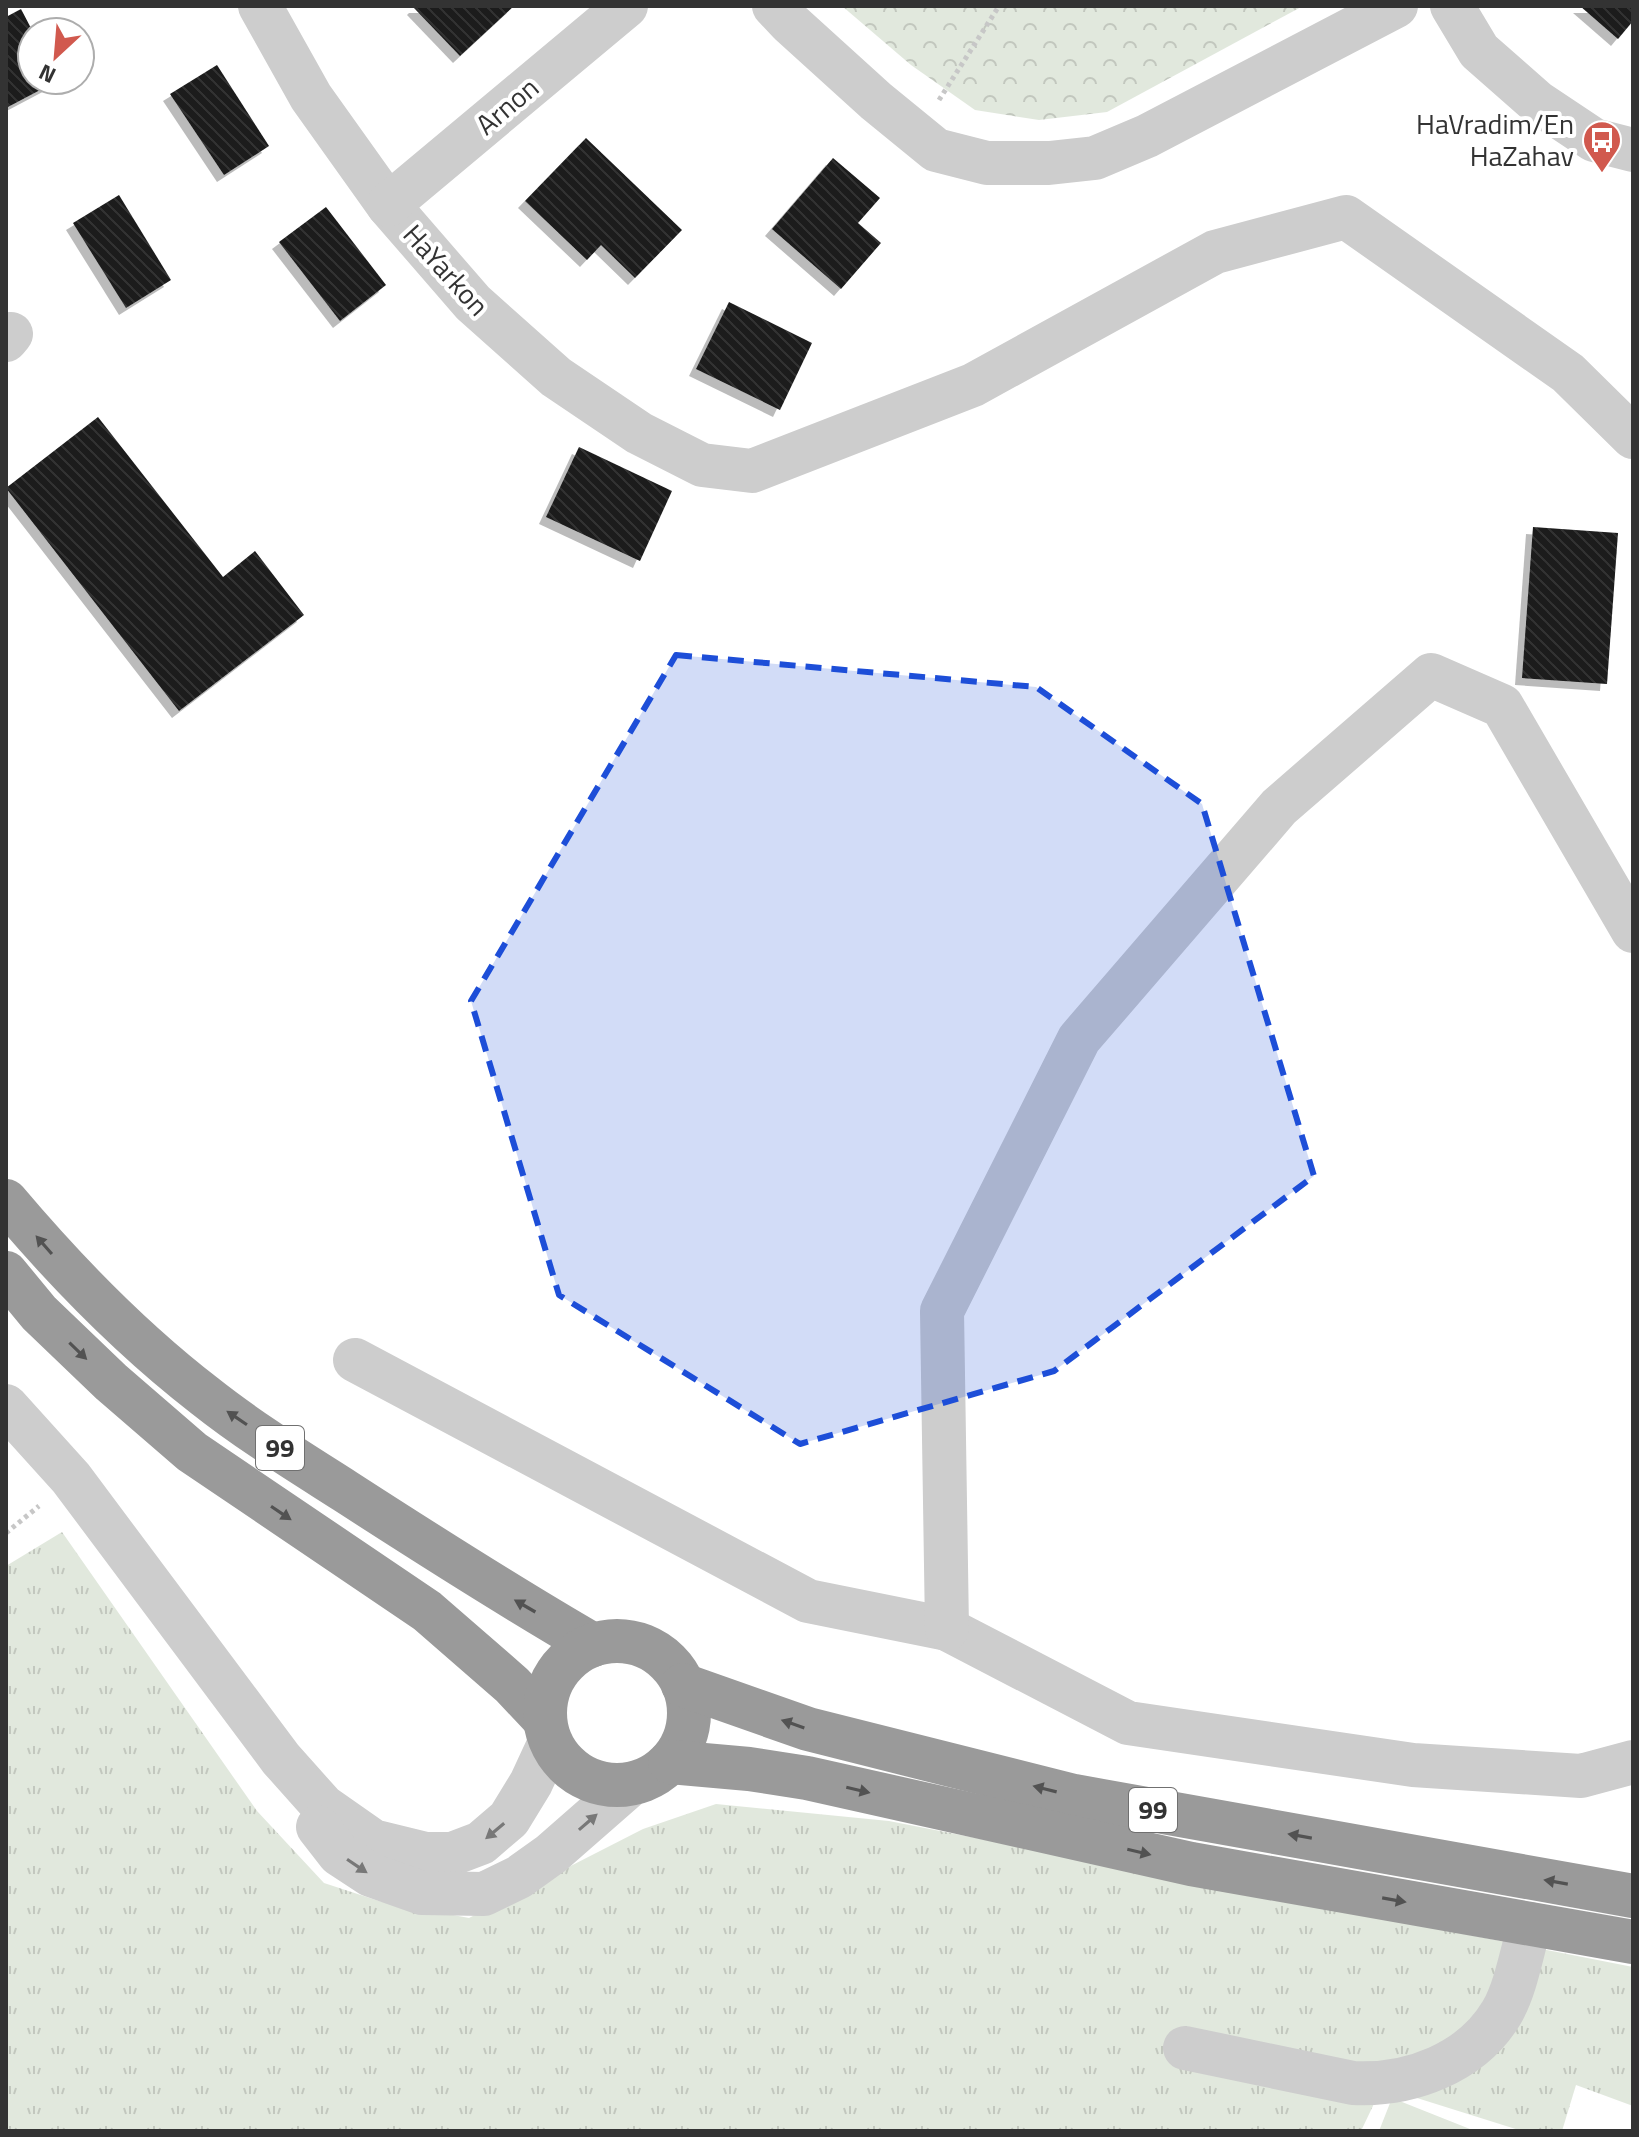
<svg xmlns="http://www.w3.org/2000/svg" width="1639" height="2137" font-family="'Titillium Web',sans-serif">
<defs>
<pattern id="grass-tufts" width="24" height="20" patternUnits="userSpaceOnUse" patternTransform="scale(2)"><rect width="24" height="20" fill="#e1e8dd"/><path d="M3 7l-1-3M5 7V3M7 7l1-3M15 17l-1-3M17 17v-4M19 17l1-3" fill="none" stroke="#c2c7be"/></pattern>
<pattern id="park-crowns" width="20" height="18" patternUnits="userSpaceOnUse" patternTransform="scale(2)"><rect width="20" height="18" fill="#e1e8dd"/><path d="M2 6a3 3 0 1 1 6 0M12 15a3 3 0 1 1 6 0" fill="none" stroke="#c2c7be"/></pattern>
<pattern id="building-back-hatch" width="6" height="6" patternUnits="userSpaceOnUse" patternTransform="scale(2)"><rect width="6" height="6" fill="#1a1a1a"/><path d="M-1 5l2 2M0 0l6 6M5-1l2 2" fill="none" stroke="#333"/></pattern>
<filter id="shadow"><feDropShadow dx="-7" dy="7" stdDeviation="0" flood-color="#0004"/></filter>
</defs>
<rect width="100%" height="100%" fill="#fff"/>
<polygon fill="url(#grass-tufts)" points="62,1532 257,1811 324,1883 379,1901 469,1918 643,1829 716,1804 889,1821 1633,1967 1633,2106 1576,2085 1562,2131 1522,2131 1382,2087 1361,2131 6,2131 6,1566"/>
<polygon fill="url(#park-crowns)" points="842,6 1303,6 1107,112 1039,120 975,110 911,65"/>
<polygon fill="#e1e8dd" points="1392,2098 1475,2131 1379,2131"/>
<g fill="url(#building-back-hatch)" filter="url(#shadow)">
<polygon points="416,6 514,6 460,56 414,8"/>
<polygon points="1580,6 1633,6 1633,21 1618,39"/>
<polygon points="21,9 33,32 32,80 59,80 6,108 6,17"/>
<polygon points="217,65 269,146 224,175 170,94"/>
<polygon points="586,138 682,230 635,278 601,245 587,260 525,201"/>
<polygon points="833,158 880,198 858,223 881,243 841,289 772,229"/>
<polygon points="119,195 171,280 126,308 73,223"/>
<polygon points="326,207 386,285 340,321 279,242"/>
<polygon points="729,302 812,343 780,410 696,369"/>
<polygon points="98,417 223,577 255,551 304,615 179,711 6,488"/>
<polygon points="579,447 672,491 640,561 546,517"/>
<polygon points="1533,527 1618,533 1607,684 1522,678"/>
</g>
<g fill="none" stroke-linecap="round" stroke-linejoin="round">
<g stroke="#c7c7c7" stroke-width="5" stroke-dasharray="4 4" stroke-linecap="butt">
<polyline points="939,100 999,6"/>
<polyline points="6,1533 39,1506"/>
</g>
<g stroke="#cdcdcd" stroke-width="44">
<polyline points="260,6 311,97 388,205 473,303 556,377 639,433 702,465 752,471 973,385 1215,252 1346,217 1568,373 1633,437"/>
<polyline points="774,6 790,23 876,101 936,150 987,163 1049,163 1095,158 1147,136 1396,6"/>
<polyline points="1452,6 1479,51 1537,102 1594,140 1633,150"/>
<polyline points="388,205 626,6"/>
<polyline points="6,340 11,334"/>
<polyline points="355,1360 808,1601 947,1629 1128,1723 1413,1765 1581,1776 1633,1762"/>
<polyline points="6,1406 71,1478 281,1759 323,1806 373,1841 426,1854 452,1854 481,1843 509,1819 531,1783 550,1742"/>
<polyline points="947,1629 942,1311 1079,1039 1279,807 1431,675 1502,706 1633,931"/>
<polyline points="318,1827 339,1854 371,1875 422,1893 484,1894 519,1877 551,1854 631,1784"/>
<path d="M 1185,2048 L 1353,2083 C 1410,2086 1472,2063 1502,2012 C 1516,1988 1522,1951 1530,1924"/>
</g>
<g stroke="#9a9a9a" stroke-width="44">
<path d="M 6,1201 C 66,1272 131,1339 205,1396 C 249,1431 298,1461 345,1491 C 427,1544 508,1596 593,1645"/>
<polyline points="6,1273 39,1313 111,1382 192,1452 427,1611 512,1685 544,1719"/>
<circle cx="617" cy="1713" r="72"/>
<polyline points="683,1685 808,1729 1074,1796 1633,1896"/>
<polyline points="670,1762 749,1769 807,1778 1191,1864 1633,1942"/>
</g>
</g>
<defs><path id="oneway-solid" d="M-6-.8H1V-3.2L6.5 0L1 3.2V.8H-6Z" transform="scale(2)"/></defs>
<g fill="#525252">
<use href="#oneway-solid" transform="translate(44 1245) rotate(-131)"/>
<use href="#oneway-solid" transform="translate(78 1351) rotate(44)"/>
<use href="#oneway-solid" transform="translate(237 1418) rotate(-146)"/>
<use href="#oneway-solid" transform="translate(281 1513) rotate(34)"/>
<use href="#oneway-solid" transform="translate(525 1606) rotate(-150)"/>
<use href="#oneway-solid" transform="translate(793 1724) rotate(-161)"/>
<use href="#oneway-solid" transform="translate(1045 1789) rotate(-166)"/>
<use href="#oneway-solid" transform="translate(858 1790) rotate(13)"/>
<use href="#oneway-solid" transform="translate(1300 1836) rotate(-170)"/>
<use href="#oneway-solid" transform="translate(1139 1852) rotate(13)"/>
<use href="#oneway-solid" transform="translate(1556 1882) rotate(-170)"/>
<use href="#oneway-solid" transform="translate(1394 1900) rotate(10)"/>
</g>
<g fill="#787878">
<use href="#oneway-solid" transform="translate(588 1822) rotate(-41)"/>
<use href="#oneway-solid" transform="translate(495 1831) rotate(140)"/>
<use href="#oneway-solid" transform="translate(357 1866) rotate(34)"/>
</g>
<path fill="#1d4ed8" fill-opacity="0.2" stroke="#1d4ed8" stroke-width="6" stroke-dasharray="16 10" stroke-linejoin="round" d="M 676,655 L 1036,687 L 1202,804 L 1314,1176 L 1054,1371 L 800,1444 L 559,1295 L 471,1001 Z"/>
<defs>
<g id="bus-pin" transform="scale(2)"><path d="M0 17L-7.5 6A9.5 9.5 0 1 1 7.5 6Z" fill="#d1594e" stroke="#fff"/><path d="M-5-6H5V4H4V6H2V4H-2V6H-4V4H-5ZM-3.5-4V0h7V-4ZM-3.5 1.2v1.5H-2V1.2ZM2 1.2v1.5H3.5V1.2Z" fill="#fff"/></g>
</defs>
<g fill-rule="evenodd">
<use href="#bus-pin" x="1602" y="140"/>
</g>
<g text-anchor="middle" stroke-width="8" stroke-linejoin="round" paint-order="stroke">
<g fill="#fff" stroke="#707070" stroke-width="2">
<rect x="256" y="1426" width="48" height="44" rx="6"/>
<rect x="1129" y="1788" width="48" height="44" rx="6"/>
</g>
<g font-size="26" font-weight="bold" fill="#333">
<text x="280" y="1457">99</text>
<text x="1153" y="1819">99</text>
</g>
<g font-size="28" fill="#333" stroke="#fff">
<text transform="translate(507 106) rotate(-40)" y="10">Arnon</text>
<text transform="translate(446 270) rotate(48)" y="10">HaYarkon</text>
</g>
<g font-size="28" fill="#333" stroke="#fff" text-anchor="end">
<text x="1574" y="134">HaVradim/En<tspan x="1574" dy="32">HaZahav</tspan></text>
</g>
</g>
<rect width="1639" height="2137" fill="none" stroke="#333333" stroke-width="16"/>
<g transform="translate(56 56) rotate(206)"><circle r="38" fill="#ffffff" stroke="#adadad" stroke-width="2"/>
<path d="M0-6L14 30L0 20L-14 30Z" fill="#d1594e"/>
<text y="-12" font-size="22" font-weight="bold" text-anchor="middle" fill="#333333">N</text>
</g>
</svg>
